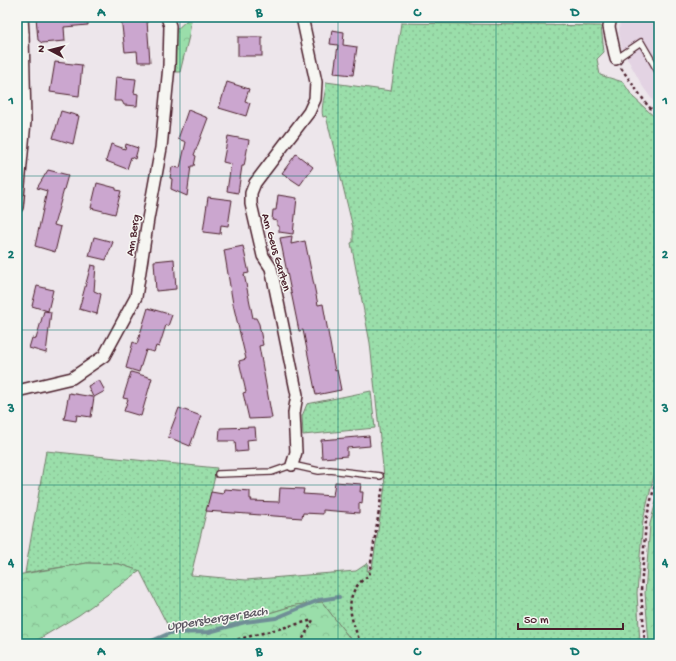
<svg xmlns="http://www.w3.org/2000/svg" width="676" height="661" font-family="'Gochi Hand',sans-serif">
<defs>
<pattern id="grass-dots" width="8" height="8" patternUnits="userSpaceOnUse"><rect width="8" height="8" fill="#9adeaa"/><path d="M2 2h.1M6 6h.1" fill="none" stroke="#86be92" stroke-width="1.8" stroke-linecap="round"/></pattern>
<pattern id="forest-crowns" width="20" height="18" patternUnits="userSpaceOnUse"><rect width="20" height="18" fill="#9adeaa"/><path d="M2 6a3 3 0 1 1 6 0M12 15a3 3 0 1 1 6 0" fill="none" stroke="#86be92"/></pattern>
</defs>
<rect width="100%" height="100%" fill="#ede6eb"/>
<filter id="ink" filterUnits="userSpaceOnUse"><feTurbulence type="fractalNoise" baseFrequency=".025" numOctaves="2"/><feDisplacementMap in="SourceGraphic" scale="8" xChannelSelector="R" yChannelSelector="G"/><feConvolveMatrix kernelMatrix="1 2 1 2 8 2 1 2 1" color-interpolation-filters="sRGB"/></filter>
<g filter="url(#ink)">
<polygon fill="#e3d3e3" points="620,17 659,17 659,109 643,87 622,49 619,33"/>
<g fill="url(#grass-dots)" stroke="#727e6a">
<path d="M 401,23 L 601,26 L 604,52 L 597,59 L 600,75 L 623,82 L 633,97 L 659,121 L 659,456 L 643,520 L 637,593 L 640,644 L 354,644 L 322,602 L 296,605 L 266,614 L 171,632 L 140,571 L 119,564 L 87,563 L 25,573 L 46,451 L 217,468 L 191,575 L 246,580 L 356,571 L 368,563 L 367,571 L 372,568 L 385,486 L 370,343 L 351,243 L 353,242 L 353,228 L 326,116 L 323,117 C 320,108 326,94 326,82 L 391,91 Z"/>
<polygon points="371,391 375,428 303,435 302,416 307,404"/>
</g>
<g fill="url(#forest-crowns)" stroke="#727e6a">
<polygon points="187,20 191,20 189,36 180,72 175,72 175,31"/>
<polygon points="659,490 659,644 649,644 645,593 650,524"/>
<polygon points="87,563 119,564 140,571 79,615 39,639 28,644 17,644 17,575"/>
<polygon points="322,602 354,644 142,644 171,632 266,614 296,605"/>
</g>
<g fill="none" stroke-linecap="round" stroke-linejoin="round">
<polyline stroke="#6f8e96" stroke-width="4" points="145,644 170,633 209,632 245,622 276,618 319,600 339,597"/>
</g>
<g fill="#cba6cf" stroke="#4a1f2b">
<polygon points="36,17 88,17 88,25 64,27 65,41 42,43 38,40"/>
<polygon points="121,17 139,17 140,21 147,21 150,62 138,62 137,51 125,52"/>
<polygon points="332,30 344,32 343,45 357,47 353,75 334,73 338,45 330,44"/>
<rect x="238" y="37" width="24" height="19"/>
<polygon points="55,62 82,65 79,96 50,92"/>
<polygon points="116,77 136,79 134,93 138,94 137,106 124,105 122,101 114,101"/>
<polygon points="227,82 249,89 245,101 250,103 246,116 219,108"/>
<polygon points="188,110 208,118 194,155 196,156 194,166 191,166 187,196 171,189 172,179 170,178 172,167 180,168 186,142 178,139"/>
<polygon points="61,111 79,116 73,144 53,138"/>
<polygon points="228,136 249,140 244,166 242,166 238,193 227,191 231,164 223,162"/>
<polygon points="111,144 125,149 126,144 138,148 135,159 131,157 127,169 106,161"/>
<polygon points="296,154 313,167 300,185 282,173"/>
<polygon points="48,170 68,175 54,225 61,227 55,252 35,246 47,191 37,188"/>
<polygon points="97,183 116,188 116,190 121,191 115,214 91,208"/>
<polygon points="278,195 297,198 293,234 279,232 279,226 277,226 277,221 272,220 273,210 276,210"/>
<polygon points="208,197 232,200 228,226 221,225 220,234 203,232"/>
<polygon points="292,236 291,244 305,241 318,305 323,304 335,371 337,370 341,390 316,395 303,330 299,331 280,238"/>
<polygon points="94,237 113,242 106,260 89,256"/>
<polygon points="243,246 249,273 244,274 253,318 256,318 259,324 263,345 259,346 272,418 249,419 243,393 246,392 239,361 246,359 233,304 224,250"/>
<polygon points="174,259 176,289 156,291 154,261"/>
<polygon points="91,265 96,266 94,291 101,294 97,314 79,309"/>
<polygon points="37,286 53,290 48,311 32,306"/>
<polygon points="148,308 172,315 168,326 166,325 159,347 156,346 154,352 146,350 139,372 126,368 133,342 137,344"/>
<polygon points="44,311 51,312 46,353 29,348 32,338 36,339"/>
<polygon points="131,372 152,378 141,416 124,411 128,399 123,398"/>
<polygon points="99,380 105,391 94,397 91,417 77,415 76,421 64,419 69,393 93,397 88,386"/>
<polygon points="179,408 201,416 190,446 168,437"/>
<polygon points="255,427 256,439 247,440 248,451 236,452 235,441 219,441 220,428"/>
<polygon points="369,436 370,446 347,448 347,456 322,458 321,440"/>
<polygon points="335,482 361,484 360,492 363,492 362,504 359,503 359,513 323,510 323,514 303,513 302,518 206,511 211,492 223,494 224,489 250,491 250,499 252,499 251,501 279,502 280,488 304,489 303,494 333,496"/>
</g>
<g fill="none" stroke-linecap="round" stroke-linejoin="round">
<g stroke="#4a1f2b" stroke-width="8">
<g id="service">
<polyline points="616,59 641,42 659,73"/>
<polyline points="218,474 272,472 292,465 319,471 330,470 380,476"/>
</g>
</g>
<g stroke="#4a1f2b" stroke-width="14">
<g id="minor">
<polyline points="22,17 23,34"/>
<polyline points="611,17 609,27 616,59"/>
<polyline points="17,35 23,34 25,121 17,207"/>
<polyline points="17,391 72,378 104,356 136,297 148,219 161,148 169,66 170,26 167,17"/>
<polyline points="292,465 296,452 294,413 297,395 271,268 263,256 251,204 251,193 255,183 309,112 315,99 316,82 302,17"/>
</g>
</g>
<g stroke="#4a1f2b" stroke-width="2.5" stroke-dasharray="3 3" stroke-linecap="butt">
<polyline points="621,68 648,106 659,116"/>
<polyline points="220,644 313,620"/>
<polyline points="300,644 313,620"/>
<path d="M 361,644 C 350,617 341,594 369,575 L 383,485"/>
<polyline points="645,644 641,591 646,520 659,469"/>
</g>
<use href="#service" stroke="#f6f6f2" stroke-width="5.5"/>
<use href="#minor" stroke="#f6f6f2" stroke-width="11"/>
</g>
</g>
<path fill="none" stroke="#0f766e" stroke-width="1" stroke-opacity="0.55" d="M 180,17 L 180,644M 338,17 L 338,644M 496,17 L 496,644M 17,176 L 659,176M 17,330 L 659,330M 17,485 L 659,485"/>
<g text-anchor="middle" stroke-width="3" stroke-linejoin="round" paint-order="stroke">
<g font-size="12" fill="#4a1f2b" stroke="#f6f6f2">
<text transform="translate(132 235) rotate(-81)" y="4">Am Berg</text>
<text transform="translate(277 252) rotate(74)" y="4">Am Geus Garten</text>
</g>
<g font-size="13" font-style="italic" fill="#5c5661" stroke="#f6f6f2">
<text transform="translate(217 617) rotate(-9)" y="5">Uppersberger Bach</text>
</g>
</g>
<rect width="676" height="661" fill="none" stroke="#f6f6f2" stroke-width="44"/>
<g transform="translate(50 50) rotate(277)" stroke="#f6f6f2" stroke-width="3" paint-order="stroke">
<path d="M0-3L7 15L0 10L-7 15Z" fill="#4a1f2b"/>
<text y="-6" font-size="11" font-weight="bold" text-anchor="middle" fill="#4a1f2b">N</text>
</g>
<path d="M518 623v6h105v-6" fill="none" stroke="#4a1f2b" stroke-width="2"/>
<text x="524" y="623" font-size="12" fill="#4a1f2b" stroke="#f6f6f2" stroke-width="3" paint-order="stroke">50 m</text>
<rect x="22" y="22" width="632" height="617" fill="none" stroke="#0f766e" stroke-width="1.5"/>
<g font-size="13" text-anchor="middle" font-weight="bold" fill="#0f766e">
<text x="101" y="16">A</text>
<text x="259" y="16">B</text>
<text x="417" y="16">C</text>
<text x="575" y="16">D</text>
<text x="11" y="104">1</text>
<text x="665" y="104">1</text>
<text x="11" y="258">2</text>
<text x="665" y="258">2</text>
<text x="11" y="412">3</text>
<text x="665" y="412">3</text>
<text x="11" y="566">4</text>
<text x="665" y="566">4</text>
<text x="101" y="655">A</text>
<text x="259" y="655">B</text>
<text x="417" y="655">C</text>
<text x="575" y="655">D</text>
</g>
</svg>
